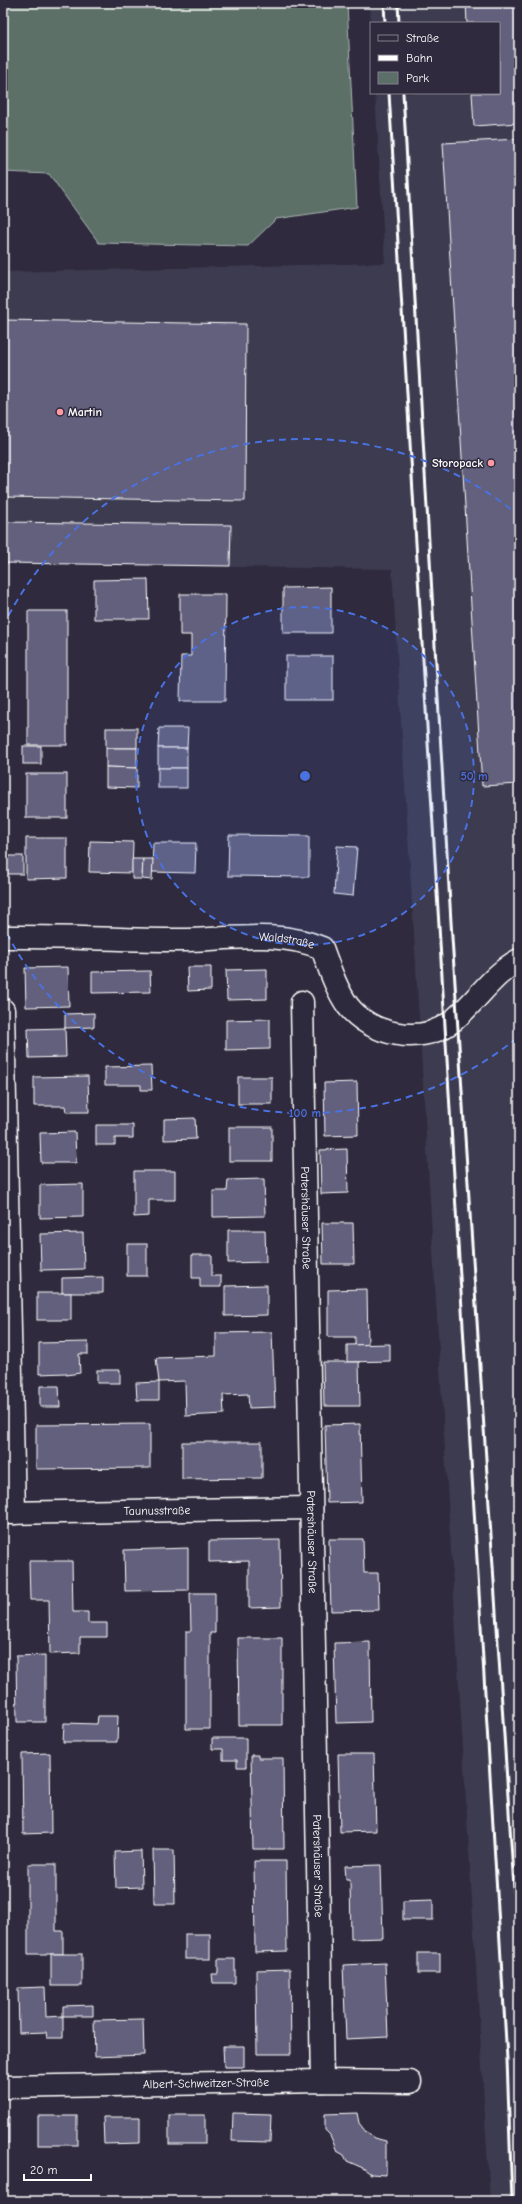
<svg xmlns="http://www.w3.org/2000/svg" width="522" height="2204" font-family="'Comic Neue',sans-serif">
<rect width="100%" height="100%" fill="#2f2a3d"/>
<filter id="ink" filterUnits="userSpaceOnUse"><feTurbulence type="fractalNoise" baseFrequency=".025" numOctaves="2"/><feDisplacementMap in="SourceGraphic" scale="8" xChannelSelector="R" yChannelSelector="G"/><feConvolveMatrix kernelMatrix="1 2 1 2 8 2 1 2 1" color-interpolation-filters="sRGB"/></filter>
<g filter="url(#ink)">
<polygon fill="#3e3a50" points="370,3 519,3 519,2201 490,2201 392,569 3,564 3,272 385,263 375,93 499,93 499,23 371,23"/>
<polygon fill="#5b6f68" stroke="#adb7b4" points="3,3 347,3 357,207 276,219 248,246 99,243 49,174 3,172"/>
<g fill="#62607d" stroke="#fff">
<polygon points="466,3 519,3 519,123 474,126 472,93 499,93 499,23 467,23"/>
<polygon points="519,139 519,784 482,786 443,143"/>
<polygon points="3,320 246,324 245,501 3,497"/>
<polygon points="3,522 231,525 230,566 3,563"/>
<polygon points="148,579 149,619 94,619 94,580"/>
<polygon points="331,587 331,633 283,633 283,588"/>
<polygon points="180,594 226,594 225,701 180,701 181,656 191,656 191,635 180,635"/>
<rect x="28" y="611" width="39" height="134"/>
<rect x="286" y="656" width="47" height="44"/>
<rect x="106" y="728" width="31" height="20"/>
<polygon points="159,728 188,728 187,748 158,748"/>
<rect x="23" y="746" width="18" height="18"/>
<polygon points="106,748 137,748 137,768 106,767"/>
<rect x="158" y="748" width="29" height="20"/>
<polygon points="106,767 137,768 137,788 106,787"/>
<rect x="158" y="768" width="29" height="20"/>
<rect x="26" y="774" width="41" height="44"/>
<polygon points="229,835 309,836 309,877 228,876"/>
<polygon points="26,838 67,838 67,878 26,879"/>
<polygon points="90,841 133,842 132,873 89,872"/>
<polygon points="153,843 196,843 195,873 152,872"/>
<polygon points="337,846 357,847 353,896 334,894"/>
<rect x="5" y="856" width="18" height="18"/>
<polygon points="132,859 143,859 142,879 132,879"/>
<polygon points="143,859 153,859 152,880 142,879"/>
<polygon points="68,967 69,1006 26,1007 25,968"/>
<polygon points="187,967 211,967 211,990 188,991"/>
<polygon points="267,969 267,999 227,1000 226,970"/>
<polygon points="150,971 151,992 92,993 92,972"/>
<polygon points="94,1013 94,1027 65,1028 65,1014"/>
<polygon points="270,1019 270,1049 226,1050 226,1020"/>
<polygon points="65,1028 66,1057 29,1058 28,1029"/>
<polygon points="151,1066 152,1090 141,1090 141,1085 105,1085 105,1067"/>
<polygon points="88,1076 89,1112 66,1112 65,1106 34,1106 34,1077"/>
<rect x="238" y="1077" width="34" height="27"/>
<polygon points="357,1082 358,1135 325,1136 324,1083"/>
<polygon points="195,1118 196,1139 164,1140 164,1119"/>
<polygon points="96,1125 133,1125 133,1138 115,1138 115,1145 96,1145"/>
<rect x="229" y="1127" width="43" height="34"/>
<polygon points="75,1132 76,1163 41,1163 40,1133"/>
<polygon points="347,1149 348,1193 321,1194 320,1150"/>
<polygon points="134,1171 175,1171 175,1200 149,1200 149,1216 134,1217"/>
<polygon points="264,1179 265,1216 213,1217 213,1191 227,1191 228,1180"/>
<polygon points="83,1184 83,1217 40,1218 40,1185"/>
<polygon points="322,1223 353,1223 354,1264 323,1264"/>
<polygon points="228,1230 265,1230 266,1262 228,1263"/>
<polygon points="83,1233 84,1269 41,1270 40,1234"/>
<rect x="127" y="1244" width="20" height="32"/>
<polygon points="192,1255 212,1255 212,1276 221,1276 221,1287 200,1287 200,1278 192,1278"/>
<polygon points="103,1277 103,1293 62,1293 62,1278"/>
<polygon points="267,1285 267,1315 225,1316 225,1286"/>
<polygon points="367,1289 368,1345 355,1345 355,1337 328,1337 328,1290"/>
<rect x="37" y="1293" width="34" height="27"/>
<polygon points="272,1332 275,1407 249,1408 248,1394 223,1395 224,1414 186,1416 185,1381 159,1382 156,1358 216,1356 216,1333"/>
<polygon points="88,1342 88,1354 79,1354 80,1373 66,1375 66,1373 39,1374 39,1343"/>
<polygon points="390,1344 390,1361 347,1362 347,1345"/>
<polygon points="323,1362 359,1362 360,1406 324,1406"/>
<rect x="97" y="1370" width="23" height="13"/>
<polygon points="159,1382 159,1400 137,1400 136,1383"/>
<polygon points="40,1386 59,1386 60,1407 40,1407"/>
<polygon points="150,1424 150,1468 36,1469 36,1425"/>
<polygon points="360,1424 362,1502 327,1503 325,1425"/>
<polygon points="182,1442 262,1442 262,1478 182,1479"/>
<polygon points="329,1539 363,1539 364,1573 378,1573 379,1610 331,1611"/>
<polygon points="280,1540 281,1607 249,1608 249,1561 209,1562 209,1541"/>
<polygon points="188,1548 188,1590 125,1591 124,1550"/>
<polygon points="29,1561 72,1561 73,1612 88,1612 88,1623 107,1623 107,1637 80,1637 80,1653 50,1654 49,1600 30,1600"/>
<polygon points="190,1593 215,1593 215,1633 210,1633 210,1729 186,1729 186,1631 191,1631"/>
<polygon points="238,1638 282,1638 282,1725 239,1725"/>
<polygon points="370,1642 371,1722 336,1723 334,1643"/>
<polygon points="45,1655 45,1722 17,1722 16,1656"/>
<polygon points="98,1716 118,1716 117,1742 63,1742 64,1723 97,1724"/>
<polygon points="212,1738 246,1738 246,1767 237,1767 237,1760 223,1760 223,1749 212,1749"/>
<polygon points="50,1753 51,1833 23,1834 22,1754"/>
<polygon points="338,1754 374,1754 376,1831 340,1832"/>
<polygon points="251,1755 258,1755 258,1758 283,1758 284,1849 253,1849"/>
<polygon points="153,1850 174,1850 175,1904 154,1904"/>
<polygon points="141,1851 142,1887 116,1888 115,1852"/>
<polygon points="254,1861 286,1861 287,1951 255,1952"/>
<polygon points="28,1864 56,1864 56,1931 63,1931 63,1954 28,1954"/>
<polygon points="381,1865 383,1938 351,1939 350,1879 346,1879 345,1866"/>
<polygon points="433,1900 433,1920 403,1920 403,1901"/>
<rect x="185" y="1934" width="25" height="25"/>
<rect x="418" y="1953" width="22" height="20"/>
<rect x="51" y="1954" width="31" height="32"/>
<polygon points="218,1959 235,1959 235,1983 213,1983 212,1974 218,1974"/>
<polygon points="385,1963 388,2037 346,2039 343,1965"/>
<polygon points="290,1969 291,2054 257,2054 256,1970"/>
<polygon points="45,1987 46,2017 63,2016 63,2038 47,2038 46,2032 19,2033 18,1988"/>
<polygon points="93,2005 93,2016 63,2016 63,2006"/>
<polygon points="143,2019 144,2055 95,2057 94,2020"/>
<polygon points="223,2046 244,2046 244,2067 224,2067"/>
<polygon points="233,2113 271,2114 270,2142 232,2141"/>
<polygon points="357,2113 359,2123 366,2132 374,2138 386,2141 386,2175 371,2174 363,2168 347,2161 344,2155 337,2151 330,2135 325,2130 325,2114"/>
<rect x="169" y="2115" width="36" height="29"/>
<rect x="38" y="2116" width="39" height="29"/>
<rect x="3" y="2117" width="6" height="27"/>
<polygon points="103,2117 140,2117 140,2143 104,2144"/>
</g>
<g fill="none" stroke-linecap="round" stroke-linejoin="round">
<g stroke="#fff" stroke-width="25">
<g id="minor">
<path id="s1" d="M 3,937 C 62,936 121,940 180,940 C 227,940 278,929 322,948 C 329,967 336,989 348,1006 C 371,1035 419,1045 450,1023 C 475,1004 491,975 519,960"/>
<path id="s2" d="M 302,1002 L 322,2081"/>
<polyline points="3,1010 14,1513"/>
<path id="s3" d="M 3,1513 L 311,1508"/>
<path id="s4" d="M 3,2087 L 322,2081 L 410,2082"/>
</g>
</g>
<use href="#minor" stroke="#2f2a3d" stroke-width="22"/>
<g stroke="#fff" stroke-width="3">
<polyline points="384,3 385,23"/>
<polyline points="398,3 399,23"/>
<polyline points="389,93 507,2059 512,2201"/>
<polyline points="403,93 451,922 519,1965"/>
</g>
</g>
</g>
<circle cx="305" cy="776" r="169" fill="#4a71e0" fill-opacity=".12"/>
<g fill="none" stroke="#4a71e0" stroke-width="2" stroke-dasharray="7 5">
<circle cx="305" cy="776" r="169"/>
<path d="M517 1038A337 337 0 0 1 3 926M3 626A337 337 0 0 1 517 514"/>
</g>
<g fill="#ff9aa2" stroke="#2f2a3d" stroke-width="1.5">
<circle cx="60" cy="412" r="4"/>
<circle cx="491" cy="463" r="4"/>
</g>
<g text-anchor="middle" stroke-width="3" stroke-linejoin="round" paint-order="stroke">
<g font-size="12" font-weight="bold" fill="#fff" stroke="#2f2a3d" text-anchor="start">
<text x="68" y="416">Martin</text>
<text x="483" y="467" text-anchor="end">Storopack</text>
</g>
<g font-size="12" fill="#fff" stroke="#2f2a3d">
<text dy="4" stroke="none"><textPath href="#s1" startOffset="284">Waldstraße</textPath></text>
<text dy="4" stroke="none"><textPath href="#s2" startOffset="216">Patershäuser Straße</textPath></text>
<text dy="4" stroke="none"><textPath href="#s3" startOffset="154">Taunusstraße</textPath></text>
<text dy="4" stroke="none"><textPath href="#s2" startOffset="540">Patershäuser Straße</textPath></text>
<text dy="4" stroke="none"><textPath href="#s2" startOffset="864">Patershäuser Straße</textPath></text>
<text dy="4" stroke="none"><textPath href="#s4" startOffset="203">Albert-Schweitzer-Straße</textPath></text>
</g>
</g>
<circle cx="305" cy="776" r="6" fill="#4a71e0" stroke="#2f2a3d" stroke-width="2"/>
<g font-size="12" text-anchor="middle" font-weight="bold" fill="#4a71e0" stroke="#2f2a3d" stroke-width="3" stroke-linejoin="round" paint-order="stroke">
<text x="474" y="780">50 m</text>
<text x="305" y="1117">100 m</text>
</g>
<rect width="522" height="2204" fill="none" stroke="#2f2a3d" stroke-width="16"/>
<rect x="8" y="8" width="506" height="2188" fill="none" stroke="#fff" stroke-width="1.5" filter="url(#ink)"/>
<rect x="370" y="22" width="130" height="72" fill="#2f2a3d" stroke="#827f8b"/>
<rect x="378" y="35" width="20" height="6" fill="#2f2a3d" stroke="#827f8b"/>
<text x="406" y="42" font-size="12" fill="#ffffff">Straße</text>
<rect x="378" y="55" width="20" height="6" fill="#ffffff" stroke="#827f8b"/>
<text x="406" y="62" font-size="12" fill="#ffffff">Bahn</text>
<rect x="378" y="72" width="20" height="12" fill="#5b6f68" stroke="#827f8b"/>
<text x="406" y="82" font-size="12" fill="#ffffff">Park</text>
<path d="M24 2174v6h67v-6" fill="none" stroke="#ffffff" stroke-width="2"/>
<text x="30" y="2174" font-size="12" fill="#ffffff" stroke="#2f2a3d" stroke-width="3" paint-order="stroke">20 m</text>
</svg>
